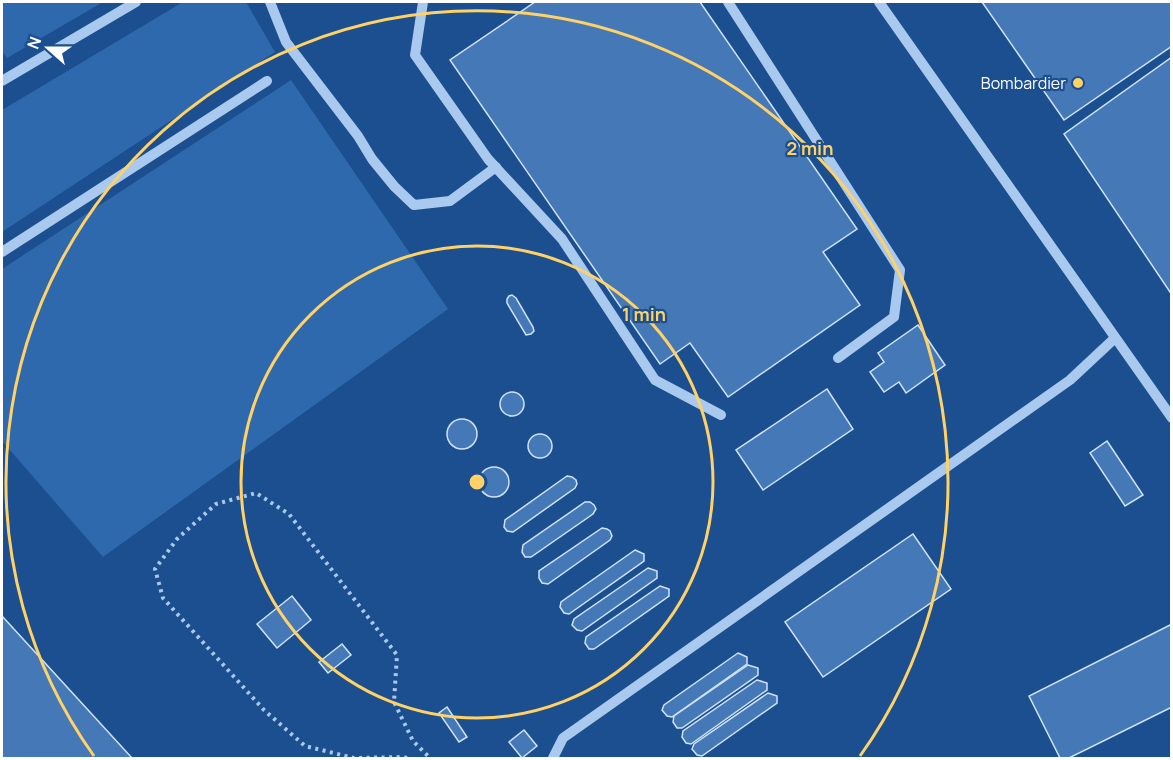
<svg xmlns="http://www.w3.org/2000/svg" width="1173" height="760" font-family="Manrope,sans-serif">
<rect width="100%" height="100%" fill="#1b4f8f"/>
<g fill="#2e69ad">
<polygon points="2,2 103,2 7,58 2,51"/>
<polygon points="183,2 246,2 275,52 2,232 2,110"/>
<polygon points="291,80 448,309 103,557 2,441 2,269"/>
</g>
<g fill="#4478b7" stroke="#cfe3fa" stroke-width="1.5">
<polygon points="535,2 700,2 857,229 823,252 860,305 728,397 690,343 660,364 450,60"/>
<polygon points="982,2 1172,2 1172,46 1064,120"/>
<polygon points="1172,57 1172,295 1064,134"/>
<polygon points="512,295 516,298 533,327 534,331 531,334 526,335 507,303 507,299 509,296"/>
<polygon points="918,325 945,365 906,393 899,382 884,392 870,372 884,362 878,353"/>
<polygon points="827,389 853,429 763,490 736,450"/>
<circle cx="512" cy="404" r="12"/>
<circle cx="462" cy="434" r="15"/>
<circle cx="540" cy="446" r="12"/>
<polygon points="1107,441 1143,495 1125,506 1090,453"/>
<circle cx="494" cy="482" r="15"/>
<polygon points="567,476 572,477 576,480 577,484 575,488 513,532 507,531 504,527 505,520"/>
<polygon points="585,502 590,502 594,505 596,509 593,514 531,557 525,557 522,552 523,545"/>
<polygon points="602,528 607,529 610,531 612,536 610,540 548,584 542,583 539,578 539,571"/>
<polygon points="913,534 951,589 823,677 785,622"/>
<polygon points="635,550 644,554 644,561 569,614 564,613 560,607 561,602"/>
<polygon points="648,568 657,571 657,578 582,631 577,630 572,625 574,619"/>
<polygon points="660,586 669,589 669,596 594,649 589,649 585,643 586,637"/>
<polygon points="292,596 311,620 277,648 257,624"/>
<polygon points="2,616 132,758 2,758"/>
<polygon points="1172,624 1172,707 1069,758 1060,758 1029,696"/>
<polygon points="342,644 351,655 328,673 319,662"/>
<polygon points="738,653 747,657 747,664 672,717 667,716 662,710 664,705"/>
<polygon points="748,665 758,668 758,675 682,728 677,728 673,722 674,716"/>
<polygon points="757,680 767,683 767,690 691,744 686,743 682,737 683,731"/>
<polygon points="768,693 777,696 777,703 702,756 697,755 692,749 694,744"/>
<polygon points="447,707 467,737 459,742 439,713"/>
<polygon points="524,730 537,746 522,758 509,742"/>
</g>
<g fill="none" stroke-linecap="round" stroke-linejoin="round">
<polyline stroke="#a9c9ee" stroke-width="4" stroke-dasharray="3 4.5" stroke-linecap="butt" points="407,758 403,757 354,758 305,746 264,710 163,598 155,569 177,539 216,504 256,493 289,514 397,655 394,702 413,741 430,758"/>
<g stroke="#a9c9ee" stroke-width="10">
<polyline points="270,2 286,42 358,136 372,159 394,186 414,205 450,201 496,167"/>
<polyline points="423,2 415,55 488,159 562,239 655,380 721,415"/>
<polyline points="728,2 900,270 894,317 838,358"/>
<polyline points="879,2 1172,418"/>
<polyline points="2,81 136,2"/>
<polyline points="2,252 267,81"/>
<polyline points="553,758 563,738 1070,380 1115,338"/>
</g>
</g>
<g fill="none" stroke="#ffd166" stroke-width="3">
<circle cx="477" cy="482" r="236"/>
<path d="M94 756A471 471 0 1 1 860 756"/>
</g>
<circle fill="#ffd166" stroke="#1b4f8f" stroke-width="2" cx="1078" cy="83" r="6"/>
<g text-anchor="middle" stroke-width="4.5" stroke-linejoin="round" paint-order="stroke">
<g font-size="16" fill="#fff" stroke="#1b4f8f" text-anchor="end">
<text x="1066" y="89">Bombardier</text>
</g>
</g>
<circle cx="477" cy="482" r="9" fill="#ffd166" stroke="#1b4f8f" stroke-width="3"/>
<g font-size="18" text-anchor="middle" font-weight="bold" fill="#ffd166" stroke="#1b4f8f" stroke-width="4.5" stroke-linejoin="round" paint-order="stroke">
<text x="810" y="155">2 min</text>
<text x="644" y="321">1 min</text>
</g>
<rect width="1173" height="760" fill="none" stroke="#ffffff" stroke-width="6"/>
<g transform="translate(48 48) rotate(291)" stroke="#1b4f8f" stroke-width="4.5" paint-order="stroke">
<path d="M0-4.5L10 22L0 15L-10 22Z" fill="#ffffff"/>
<text y="-9" font-size="16" font-weight="bold" text-anchor="middle" fill="#ffffff">N</text>
</g>
</svg>
